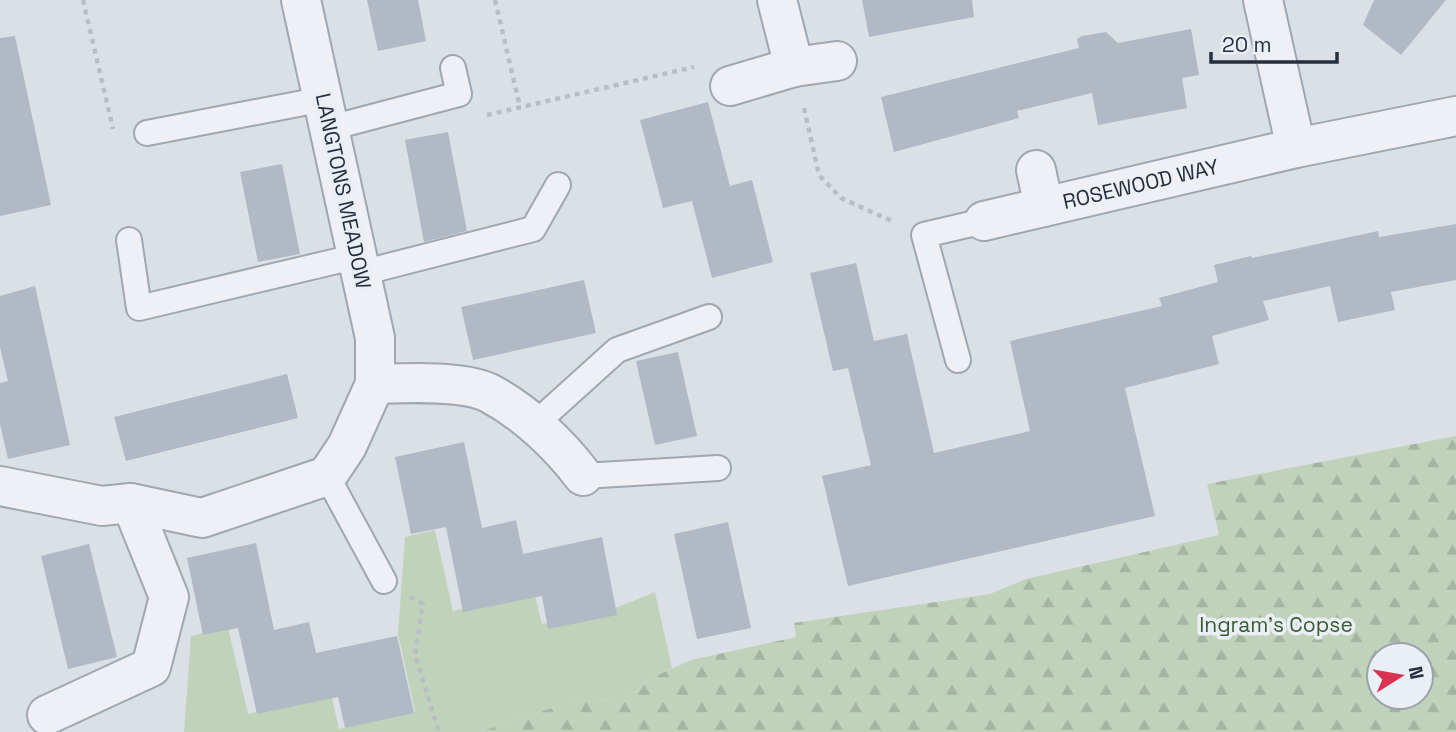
<svg xmlns="http://www.w3.org/2000/svg" width="1456" height="732" font-family="'Space Grotesk',sans-serif">
<defs>
<pattern id="forest-firs" width="22" height="20" patternUnits="userSpaceOnUse" patternTransform="scale(1.75)"><rect width="22" height="20" fill="#c1d2bb"/><path d="M5 1l3.5 6h-7zM16 11l3.5 6h-7z" fill="#a6b5a2"/></pattern>
</defs>
<rect width="100%" height="100%" fill="#dbe0e7"/>
<polygon fill="#c1d2bb" points="435,530 453,611 534,592 542,624 618,607 655,592 672,668 649,679 637,691 610,699 570,702 479,732 184,732 191,636 228,627 248,714 331,694 339,729 415,712 398,634 405,537"/>
<path fill="url(#forest-firs)" fill-rule="evenodd" d="M 1456,436 L 1456,732 L 479,732 L 570,702 L 610,699 L 637,691 L 649,679 L 691,660 L 796,637 L 794,623 L 990,594 L 1026,579 L 1219,535 L 1207,484 ZM 1379,655 L 1421,655 L 1421,697 L 1379,697 Z"/>
<g fill="#b1b9c4">
<polygon points="367,0 418,0 426,41 378,51"/>
<polygon points="862,0 972,0 974,17 869,37"/>
<polygon points="1374,0 1446,0 1401,55 1363,25"/>
<polygon points="1191,29 1199,75 1182,78 1187,108 1098,125 1092,93 1017,111 1019,118 894,152 881,97 1079,48 1077,39 1082,36 1106,32 1118,43"/>
<polygon points="15,36 51,205 0,216 0,38"/>
<polygon points="708,102 730,186 752,180 773,262 712,278 692,201 663,208 640,120"/>
<polygon points="448,132 467,231 424,242 405,140"/>
<polygon points="282,164 300,254 258,262 240,172"/>
<polygon points="1456,224 1456,280 1391,292 1395,310 1338,322 1330,286 1263,301 1269,320 1212,336 1219,364 1125,388 1155,516 848,586 822,476 871,465 848,368 833,371 810,273 856,263 874,341 907,334 934,453 1030,431 1010,341 1162,306 1159,298 1218,282 1214,265 1251,256 1252,258 1378,231 1379,237"/>
<polygon points="584,280 596,333 473,360 461,307"/>
<polygon points="35,286 70,445 8,459 0,424 0,383 8,381 0,347 0,296"/>
<polygon points="678,352 697,436 655,445 636,361"/>
<polygon points="287,374 298,418 126,461 114,417"/>
<polygon points="464,442 482,528 516,520 523,554 602,537 617,615 548,629 542,596 463,612 446,527 411,534 395,457"/>
<polygon points="728,522 751,628 697,639 674,534"/>
<polygon points="256,543 274,630 309,622 316,653 397,636 414,713 345,728 338,697 257,714 238,628 203,635 187,558"/>
<polygon points="89,544 117,657 68,669 41,556"/>
</g>
<g fill="none" stroke-linecap="round" stroke-linejoin="round">
<g stroke="#a0a7b1" stroke-width="28">
<g id="service">
<polyline points="330,128 459,94 453,68"/>
<polyline points="147,133 324,99"/>
<polyline points="129,240 139,308 358,256"/>
<polyline points="361,273 533,229 558,185"/>
<polyline points="958,360 924,235 984,221"/>
<polyline points="534,425 617,350 709,317"/>
<polyline points="327,476 384,581"/>
<polyline points="583,476 718,468"/>
</g>
</g>
<g stroke="#a0a7b1" stroke-width="42">
<g id="minor">
<polyline points="777,0 794,67"/>
<polyline points="1263,0 1296,148"/>
<polyline points="730,86 794,67 837,61"/>
<polyline points="1036,170 1044,207"/>
<path id="s1" d="M 984,221 L 1296,148 L 1456,116"/>
<path d="M 375,384 C 404,383 464,380 489,393 C 525,412 559,444 583,476"/>
<polyline points="0,486 102,506 131,503 202,518 327,476 347,446 375,384 375,338 301,0"/>
<polyline points="47,715 151,667 169,597 131,503"/>
</g>
</g>
<g stroke="#b9bec5" stroke-width="4.5" stroke-dasharray="5 5" stroke-linecap="butt">
<polyline points="83,0 113,129"/>
<polyline points="495,0 520,107"/>
<polyline points="804,108 819,175 841,198 894,222"/>
<polyline points="487,115 694,67"/>
<polyline points="410,597 423,604 415,655 439,732"/>
</g>
<use href="#service" stroke="#eef0f5" stroke-width="24"/>
<use href="#minor" stroke="#eef0f5" stroke-width="38"/>
</g>
<g text-anchor="middle" stroke-width="7" stroke-linejoin="round" paint-order="stroke">
<g font-size="21" fill="#242e3e" stroke="#eaeff5">
<text dy="7" stroke="none"><textPath href="#s1" startOffset="161">ROSEWOOD WAY</textPath></text>
<text transform="translate(343 191) rotate(78)" y="7">LANGTONS MEADOW</text>
</g>
<g font-size="21" fill="#395b30" stroke="#eaeff5">
<text x="1276" y="632">Ingram's Copse</text>
</g>
</g>
<g transform="translate(1400 676) rotate(79)"><circle r="33" fill="#eaeff5" stroke="#9ba2ac" stroke-width="2"/>
<path d="M0-5L12 26L0 18L-12 26Z" fill="#da3251"/>
<text y="-10" font-size="19" font-weight="bold" text-anchor="middle" fill="#242e3e">N</text>
</g>
<path d="M1211 52v10h126v-10" fill="none" stroke="#242e3e" stroke-width="3.5"/>
<text x="1222" y="52" font-size="21" fill="#242e3e" stroke="#eaeff5" stroke-width="5" paint-order="stroke">20 m</text>
</svg>
